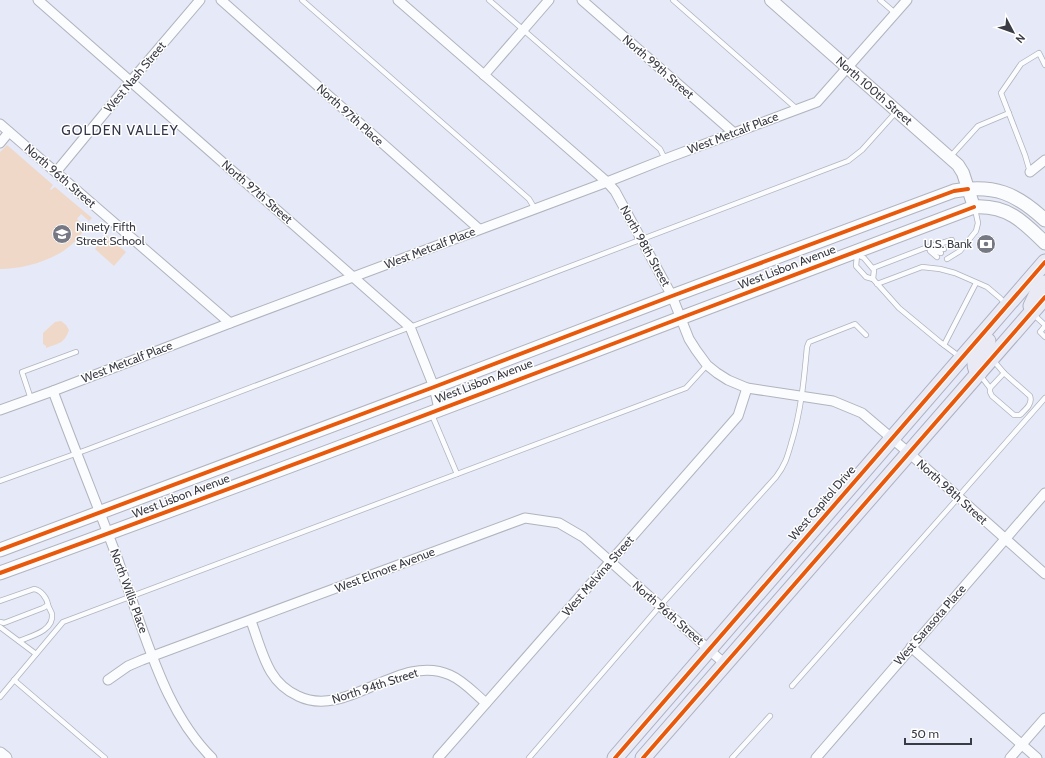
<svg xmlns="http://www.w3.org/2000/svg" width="1045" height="758" font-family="Cabin,sans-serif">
<rect width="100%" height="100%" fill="#e6e9f7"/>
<g fill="#f0d8c8">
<path d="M 7,145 L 53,185 L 50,189 L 51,190 L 55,187 L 92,218 L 89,221 L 81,214 L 77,219 L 82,224 L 84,223 L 86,225 C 74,255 30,269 0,269 L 0,152 Z"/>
<polygon points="106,235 126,252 114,266 95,249"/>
<path d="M 61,321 L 66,325 L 69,330 C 64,344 59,343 46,348 L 46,346 L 43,344 L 43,333 L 55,322 Z"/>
</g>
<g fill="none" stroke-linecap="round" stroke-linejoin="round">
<g stroke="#b1b3bd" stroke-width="6">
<g id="service">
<polyline points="302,0 529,199 535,209"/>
<polyline points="489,0 660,149 665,159"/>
<polyline points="673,0 797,109"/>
<polyline points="880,0 895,13"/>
<polyline points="950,157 978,126 1009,113"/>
<polyline points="1030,172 1025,155 1001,93 1021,64 1039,53 1045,65"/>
<polyline points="931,248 944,249"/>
<polyline points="930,250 941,253"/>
<polyline points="930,251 937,257"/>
<polyline points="856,253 857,255 856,266 866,277 873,279 899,308 940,342 960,357"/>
<polyline points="857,255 864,258 874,270 873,279"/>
<polyline points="947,259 960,251 976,231 978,223 975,209"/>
<polyline points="873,268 925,248 952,240"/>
<polyline points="877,284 922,267 940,269 955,273 987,287 1000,298 1006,304"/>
<polyline points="1033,314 1045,325"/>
<polyline points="1045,326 1040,332 1045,337"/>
<polyline points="944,345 976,283"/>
<path d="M 980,375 L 990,388 L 990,392 L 992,396 L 1014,415 L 1020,415 C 1025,410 1033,404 1030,396 L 1004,373 L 993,360"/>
<polyline points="990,388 1004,373"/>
<polyline points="31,399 22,372 76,352"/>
<polyline points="432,415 457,474"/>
<polyline points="0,481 86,450 848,161 862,150 897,111"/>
<polyline points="958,497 1045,398"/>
<path d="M 0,601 L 34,589 C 41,590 47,598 48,605 L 43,608 L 4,623 L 0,622"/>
<polyline points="0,627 36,654"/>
<path d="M 19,641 C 31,636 54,631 52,614 C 51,611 49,608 48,605"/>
<polyline points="14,680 105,758"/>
<polyline points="792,686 958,498"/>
<polyline points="0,697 63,622 686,388 707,365"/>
<path d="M 529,758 L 660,606 L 776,477 C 785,465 787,458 791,444 C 801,412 804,380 807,347 L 809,342 L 855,324 L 866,335"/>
<polyline points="732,758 770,716"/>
</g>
</g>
<g stroke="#b1b3bd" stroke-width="11">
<g id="minor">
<polyline points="38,0 410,327 434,387 439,409"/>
<polyline points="221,0 479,229"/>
<polyline points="398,0 607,182 615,191 672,296 689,339 696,350 707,365 717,373 728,380 747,388 833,401 862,413 909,453 1045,574"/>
<polyline points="582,0 734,133"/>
<polyline points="484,75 549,0"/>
<polyline points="0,124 230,323"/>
<polyline points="0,143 9,132"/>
<polyline points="56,172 131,81 200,0"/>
<polyline points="1030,172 1045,160"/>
<path d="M 53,391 C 74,448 97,504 118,560 C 125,581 133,602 140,623 C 157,671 175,721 212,758"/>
<polyline points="0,410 53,391 230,323 607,182 665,159 734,133 817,102 907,0"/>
<path d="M 251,621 C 257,637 262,657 271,672 C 277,682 287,691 298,696 C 347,720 399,652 450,675 C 464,681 474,693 486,703"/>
<polyline points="911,647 1037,758"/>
<polyline points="108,680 128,666 142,660 525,518 559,523 583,537 725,664"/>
<polyline points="438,758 738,416 747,388"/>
<polyline points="816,758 1045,493"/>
<polyline points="1010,758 1045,718"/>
</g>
</g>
<g stroke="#b1b3bd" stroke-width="14">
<polyline id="tertiary" points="771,0 958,165 963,173 974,207"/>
</g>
<g stroke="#b1b3bd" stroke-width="15">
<g id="secondary">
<path d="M 0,550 L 434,387 L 672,296 L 954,191 C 994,184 1016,193 1045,220"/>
<path d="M 0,573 C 231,489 461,402 691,314 C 785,278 879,242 974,207 C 1007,205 1023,221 1045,243"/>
<polyline points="0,754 5,758"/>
</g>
</g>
<g stroke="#adb1c3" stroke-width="17">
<g id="primary">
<polyline points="1031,306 1038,291 1045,283"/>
<path d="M 979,373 C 977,371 975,367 975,364 C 973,356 984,347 988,341"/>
<polyline points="615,758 1045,262"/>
<polyline points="643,758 1045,297"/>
</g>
</g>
<use href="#service" stroke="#fbfcfe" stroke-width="4.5"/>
<use href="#minor" stroke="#fbfcfe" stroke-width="9"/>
<use href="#tertiary" stroke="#fbfcfe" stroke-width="12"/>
<use href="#secondary" stroke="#fbfcfe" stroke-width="13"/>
<use href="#primary" stroke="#e9eaf3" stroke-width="15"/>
<g stroke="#fff" stroke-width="6">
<g id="cycleway">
<polyline points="0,550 434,387 672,296 954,191 968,189"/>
<path d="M 0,573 C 231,489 461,402 691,314 C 785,278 879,242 974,207"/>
<polyline points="615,758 1045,262"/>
<polyline points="643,758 1045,297"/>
</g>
</g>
<use href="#cycleway" stroke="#e8590c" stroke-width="4"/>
</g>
<defs>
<g id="school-disc" transform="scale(1)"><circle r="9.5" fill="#767883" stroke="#fff"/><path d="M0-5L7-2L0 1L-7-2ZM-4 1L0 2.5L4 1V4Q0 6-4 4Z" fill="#fff"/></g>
<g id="bank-disc" transform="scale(1)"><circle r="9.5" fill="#767883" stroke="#fff"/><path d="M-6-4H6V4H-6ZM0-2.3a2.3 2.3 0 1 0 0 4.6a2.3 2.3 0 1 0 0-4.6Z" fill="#fff"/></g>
</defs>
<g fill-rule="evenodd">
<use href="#school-disc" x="62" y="234"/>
<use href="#bank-disc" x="986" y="244"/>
</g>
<g text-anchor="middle" stroke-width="3" stroke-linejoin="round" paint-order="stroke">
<g font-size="12" fill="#393b45" stroke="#fff">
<text transform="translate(658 67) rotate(41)" y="4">North 99th Street</text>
<text transform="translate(135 77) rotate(-50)" y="4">West Nash Street</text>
<text transform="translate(874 91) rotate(41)" y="4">North 100th Street</text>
<text transform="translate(350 115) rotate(42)" y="4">North 97th Place</text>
<text transform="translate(733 133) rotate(-21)" y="4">West Metcalf Place</text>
<text transform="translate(60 176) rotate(41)" y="4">North 96th Street</text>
<text transform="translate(257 192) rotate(41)" y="4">North 97th Street</text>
<text transform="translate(645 246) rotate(61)" y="4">North 98th Street</text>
<text transform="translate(430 248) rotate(-21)" y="4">West Metcalf Place</text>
<text transform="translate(787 267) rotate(-21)" y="4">West Lisbon Avenue</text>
<text transform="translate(127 362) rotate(-21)" y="4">West Metcalf Place</text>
<text transform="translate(484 381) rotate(-21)" y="4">West Lisbon Avenue</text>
<text transform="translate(952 492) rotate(42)" y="4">North 98th Street</text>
<text transform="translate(181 496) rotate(-21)" y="4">West Lisbon Avenue</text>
<text transform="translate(822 503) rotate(-49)" y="4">West Capitol Drive</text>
<text transform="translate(385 570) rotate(-21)" y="4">West Elmore Avenue</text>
<text transform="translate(598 576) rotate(-49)" y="4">West Melvina Street</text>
<text transform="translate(129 591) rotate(70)" y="4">North Willis Place</text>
<text transform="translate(668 613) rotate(41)" y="4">North 96th Street</text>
<text transform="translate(930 625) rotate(-49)" y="4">West Sarasota Place</text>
<text transform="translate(375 686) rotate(-18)" y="4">North 94th Street</text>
</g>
<g font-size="12" fill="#393b45" stroke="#fff" text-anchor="start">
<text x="76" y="231">Ninety Fifth<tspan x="76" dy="14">Street School</tspan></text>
<text x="972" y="248" text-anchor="end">U.S. Bank</text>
</g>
<g font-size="14" letter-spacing="1" fill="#333649" stroke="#fff">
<text x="120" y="135">GOLDEN VALLEY</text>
</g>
</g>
<g transform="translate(1013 32) rotate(131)" stroke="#ffffff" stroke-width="3" paint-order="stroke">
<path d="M0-3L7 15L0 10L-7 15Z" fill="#393b45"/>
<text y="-6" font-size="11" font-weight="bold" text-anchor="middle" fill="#393b45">N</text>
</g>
<path d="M905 738v6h66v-6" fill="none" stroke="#393b45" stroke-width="2"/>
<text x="911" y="738" font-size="12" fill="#393b45" stroke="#ffffff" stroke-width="3" paint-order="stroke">50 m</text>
</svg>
